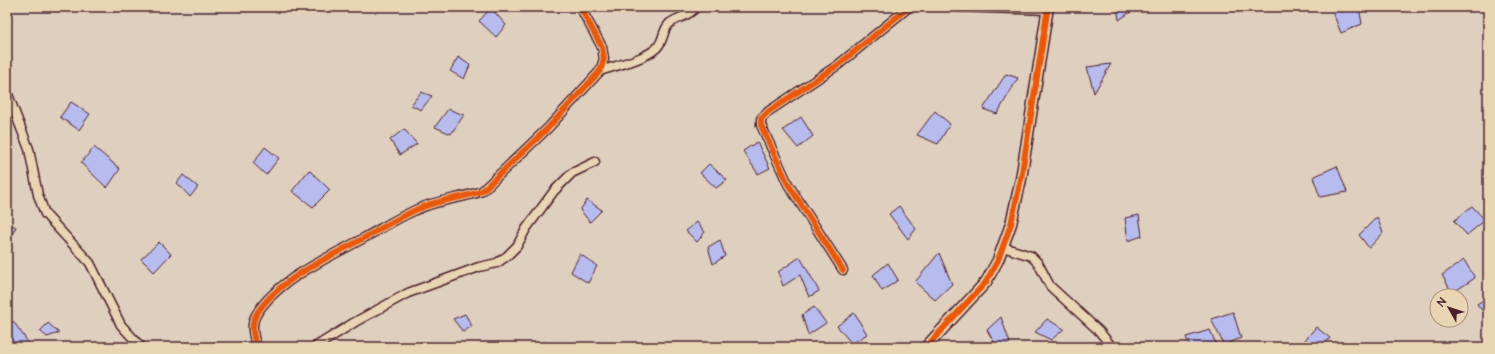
<svg xmlns="http://www.w3.org/2000/svg" width="1495" height="354" font-family="'Architects Daughter',sans-serif">
<rect width="100%" height="100%" fill="#dfcfbf"/>
<filter id="ink" filterUnits="userSpaceOnUse"><feTurbulence type="fractalNoise" baseFrequency=".025" numOctaves="2"/><feDisplacementMap in="SourceGraphic" scale="8" xChannelSelector="R" yChannelSelector="G"/><feConvolveMatrix kernelMatrix="1 2 1 2 8 2 1 2 1" color-interpolation-filters="sRGB"/></filter>
<g filter="url(#ink)">
<g fill="#b7bbed" stroke="#4a1f2b">
<polygon points="1117,7 1138,7 1119,20"/>
<polygon points="1342,7 1359,7 1362,24 1341,33 1333,13"/>
<polygon points="491,8 506,25 496,37 479,21"/>
<polygon points="458,57 470,65 464,79 450,71"/>
<polygon points="1111,64 1094,93 1087,67"/>
<polygon points="1006,74 1018,78 997,114 983,109"/>
<polygon points="421,92 432,96 421,110 411,105"/>
<polygon points="71,102 90,114 79,130 60,117"/>
<polygon points="448,109 464,115 451,134 435,127"/>
<polygon points="935,111 950,124 938,144 917,135"/>
<polygon points="801,117 813,136 798,148 783,130"/>
<polygon points="404,129 417,144 400,155 390,140"/>
<polygon points="757,142 770,168 758,174 743,151"/>
<polygon points="94,147 120,169 107,188 81,163"/>
<polygon points="265,147 279,158 266,175 253,163"/>
<polygon points="709,164 727,180 716,188 700,173"/>
<polygon points="1337,166 1347,192 1320,197 1313,177"/>
<polygon points="309,170 330,190 313,207 292,191"/>
<polygon points="183,175 198,187 190,197 177,183"/>
<polygon points="587,200 602,210 590,222 580,210"/>
<polygon points="899,206 916,229 908,239 889,214"/>
<polygon points="1472,206 1485,220 1467,235 1454,221"/>
<polygon points="1139,215 1142,236 1128,241 1125,218"/>
<polygon points="1377,217 1383,233 1369,248 1359,235"/>
<polygon points="697,222 705,232 697,242 686,231"/>
<polygon points="7,223 16,227 9,240 7,239"/>
<polygon points="720,240 725,256 713,264 708,247"/>
<polygon points="159,242 171,254 154,272 141,259"/>
<polygon points="939,253 952,284 935,300 915,282"/>
<polygon points="580,254 597,266 588,283 571,272"/>
<polygon points="800,257 819,291 809,297 800,275 783,286 778,272"/>
<polygon points="1464,260 1475,278 1452,293 1442,275"/>
<polygon points="888,263 898,280 882,291 873,275"/>
<polygon points="1488,297 1488,318 1477,304"/>
<polygon points="814,307 826,323 808,335 802,315"/>
<polygon points="1233,312 1241,338 1224,345 1211,319"/>
<polygon points="854,313 867,334 852,344 837,326"/>
<polygon points="465,314 472,326 463,332 453,319"/>
<polygon points="1001,317 1010,343 997,347 987,330"/>
<polygon points="1047,319 1064,329 1051,340 1035,332"/>
<polygon points="13,321 28,342 23,347 7,346 7,326"/>
<polygon points="48,323 59,333 47,337 40,331"/>
<polygon points="1316,327 1330,338 1322,347 1300,346"/>
<polygon points="1210,330 1217,346 1190,347 1186,337"/>
<polygon points="544,341 550,347 535,347"/>
</g>
<g fill="none" stroke-linecap="round" stroke-linejoin="round">
<g stroke="#4a1f2b" stroke-width="11">
<g id="minor">
<polyline points="957,7 1048,10"/>
<path d="M 600,71 C 614,66 651,58 659,45 C 664,38 663,29 670,23 C 679,17 689,16 696,7"/>
<polyline points="7,92 29,149 38,195 45,214 90,263 121,325 141,347"/>
<polyline points="1003,247 1031,256 1038,263 1050,286 1099,331 1112,347"/>
<polyline points="843,270 788,184 761,125 761,119 769,111 838,65 909,7"/>
<path d="M 256,347 C 254,336 250,325 256,315 C 276,280 330,257 364,238 C 382,228 399,217 418,209 C 439,199 461,199 482,191 L 548,128 L 600,71 L 604,59 L 602,47 L 580,7"/>
<polyline points="315,347 355,322 408,293 479,267 497,263 507,256 517,246 526,229 554,191 572,173 595,162"/>
</g>
</g>
<g stroke="#4a1f2b" stroke-width="13">
<polyline id="tertiary" points="926,347 986,282 998,260 1011,224 1021,179 1048,7"/>
</g>
<use href="#minor" stroke="#e9d4b3" stroke-width="8"/>
<use href="#tertiary" stroke="#e9d4b3" stroke-width="10"/>
<g stroke="#e9d4b3" stroke-width="8">
<g id="cycleway">
<polyline points="843,270 788,184 761,125 761,119 769,111 838,65 909,7"/>
<path d="M 256,347 C 254,336 250,325 256,315 C 276,280 330,257 364,238 C 382,228 399,217 418,209 C 439,199 461,199 482,191 L 548,128 L 600,71 L 604,59 L 602,47 L 580,7"/>
<polyline points="926,347 986,282 998,260 1011,224 1021,179 1048,7"/>
</g>
</g>
<use href="#cycleway" stroke="#e8590c" stroke-width="6"/>
</g>
</g>
<rect width="1495" height="354" fill="none" stroke="#e9d4b3" stroke-width="24"/>
<rect x="12" y="12" width="1471" height="330" fill="none" stroke="#4a1f2b" stroke-width="1.5" filter="url(#ink)"/>
<g transform="translate(1449 308) rotate(309)"><circle r="19" fill="#e9d4b3" stroke="#a98c7d"/>
<path d="M0-3L7 15L0 10L-7 15Z" fill="#4a1f2b"/>
<text y="-6" font-size="11" font-weight="bold" text-anchor="middle" fill="#4a1f2b">N</text>
</g>
</svg>
